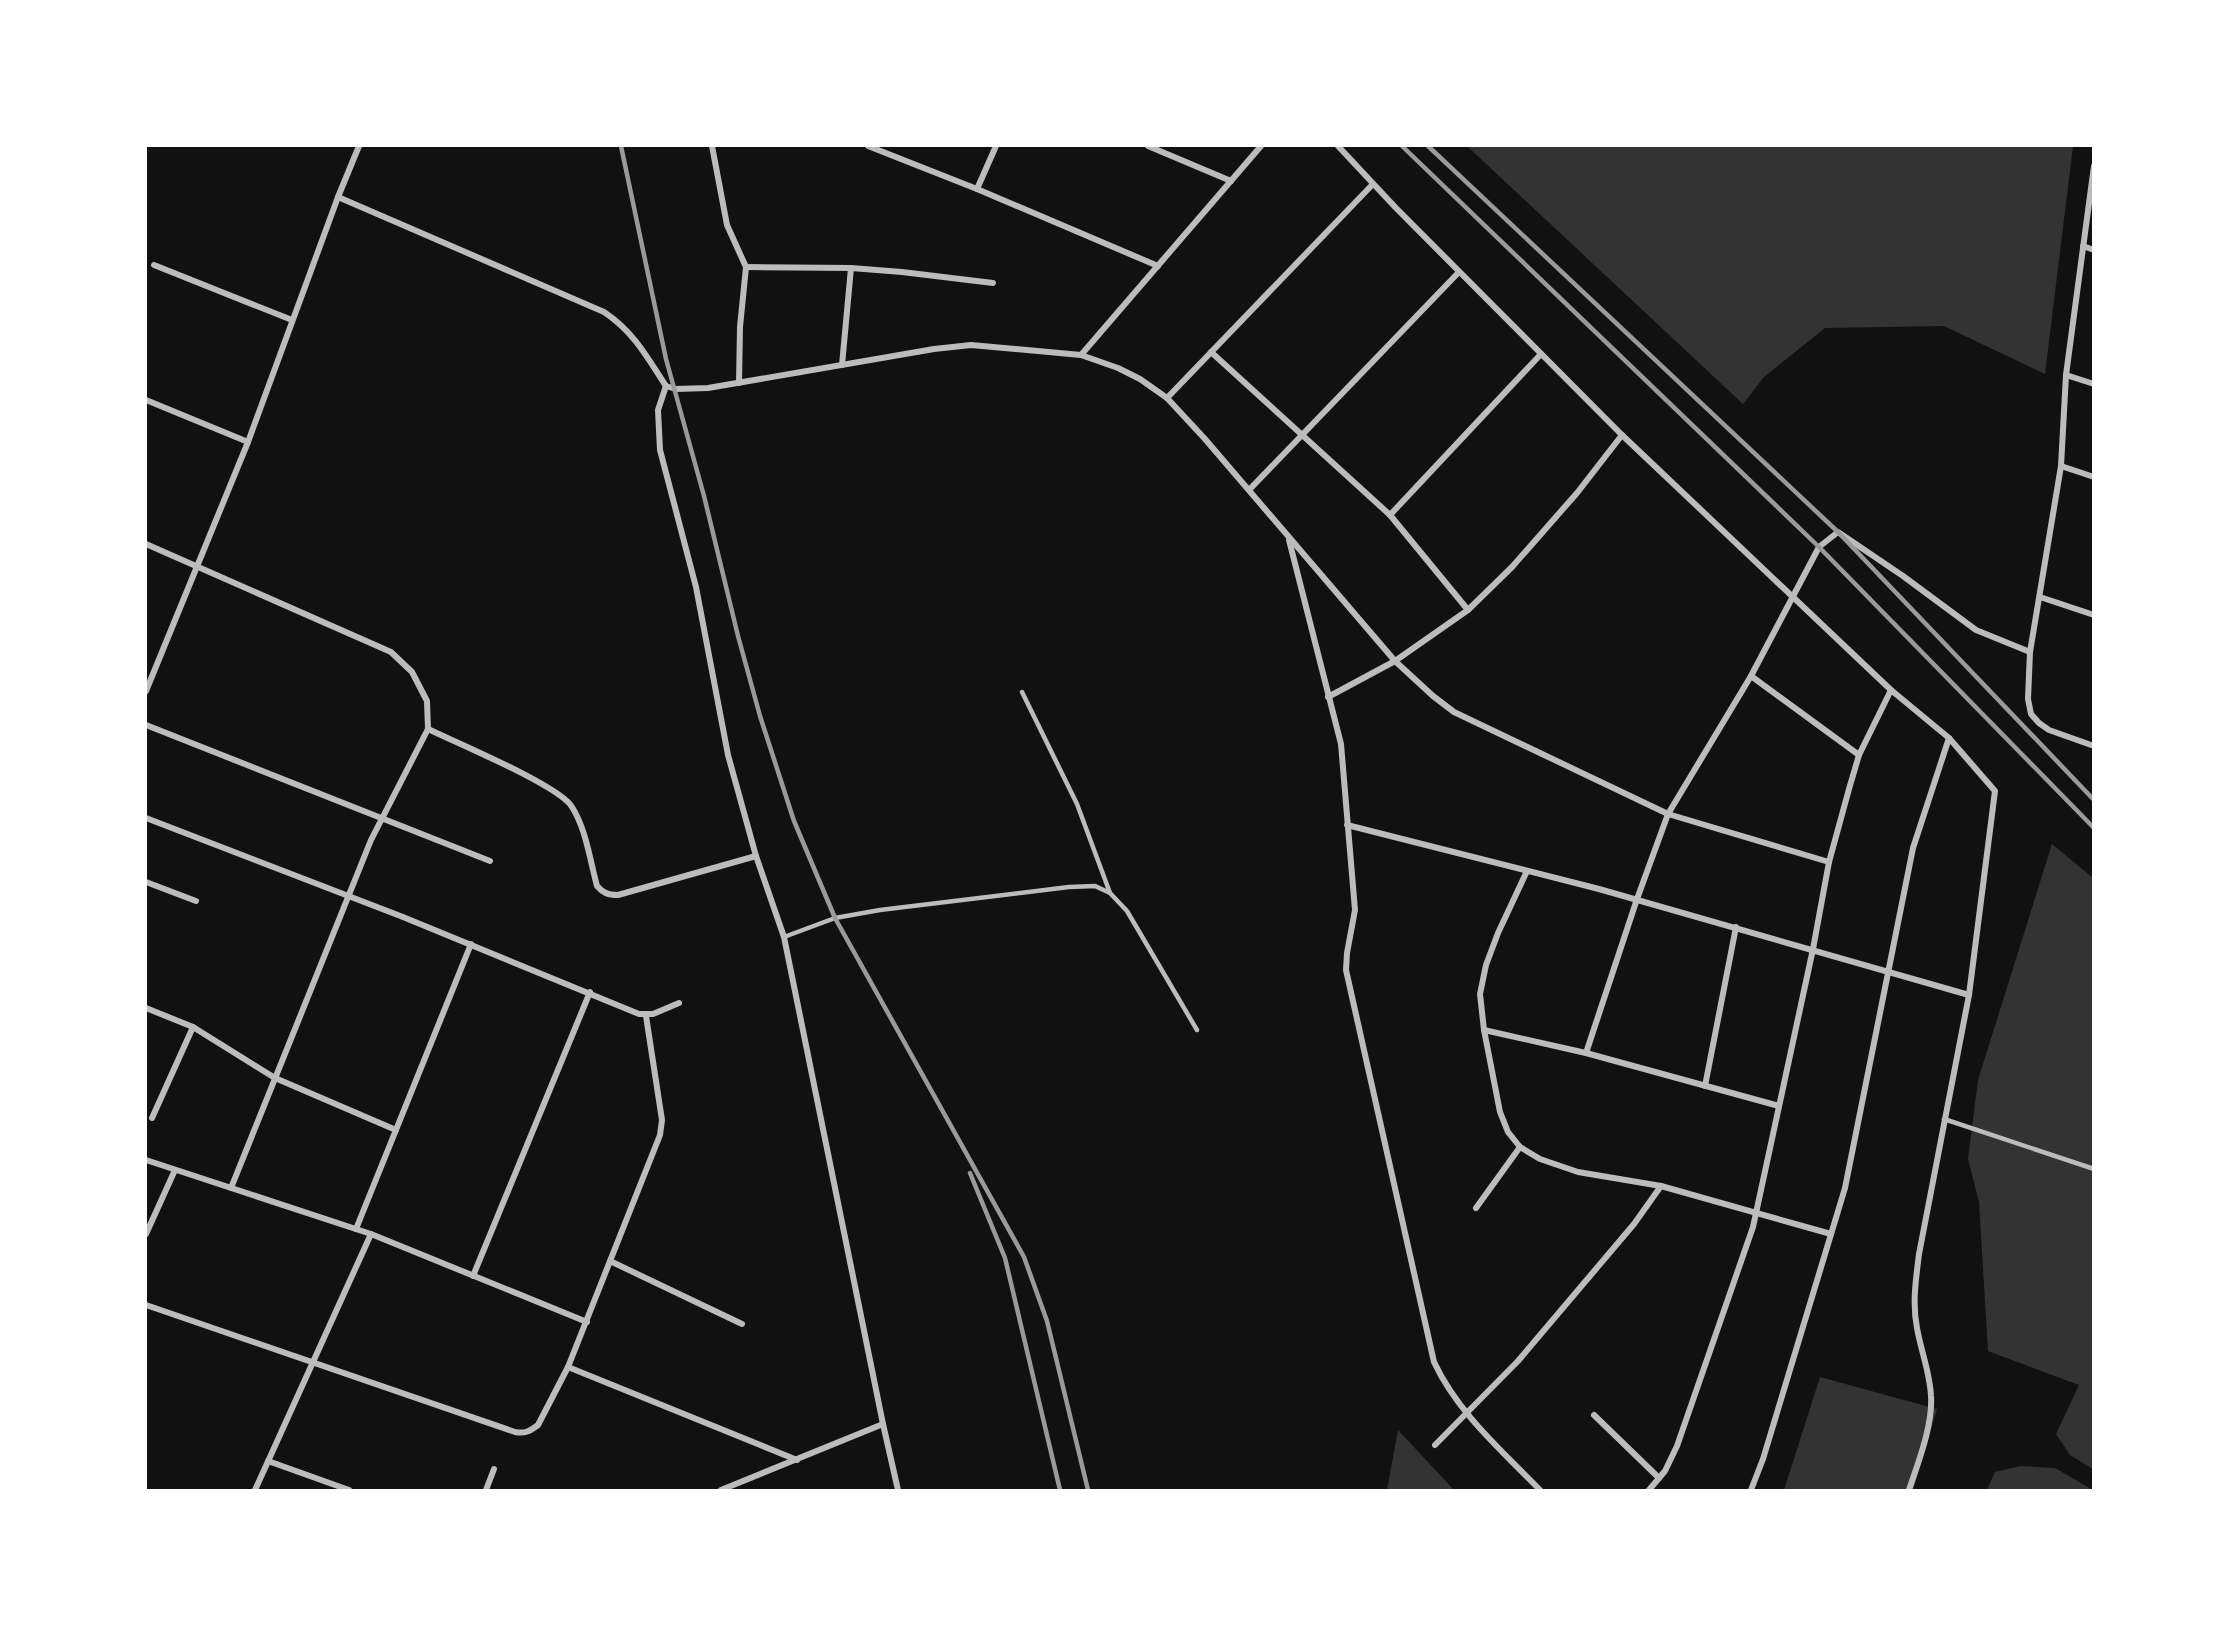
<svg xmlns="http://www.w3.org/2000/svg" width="2239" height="1636" font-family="Poppins,sans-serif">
<rect width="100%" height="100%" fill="#111"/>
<g fill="#333">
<polygon points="1467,146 2073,146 2045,374 1944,326 1825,328 1764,377 1743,404"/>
<polygon points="2052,844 2093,878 2093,1469 2070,1455 2056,1434 2079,1385 1988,1351 1979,1202 1968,1159 1978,1080"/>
<polygon points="1820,1377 1937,1409 1913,1490 1784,1490"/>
<polygon points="1398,1430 1454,1490 1387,1490"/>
<polygon points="2020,1466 2055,1468 2093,1490 1987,1490 1995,1472"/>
</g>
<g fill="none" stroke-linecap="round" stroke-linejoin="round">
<g stroke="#bcbcbc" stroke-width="4.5">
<polyline points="1022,692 1077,804 1110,893"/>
<polyline points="784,937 835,918 880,910 1069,887 1095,886 1110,893 1127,911 1197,1030"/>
<polyline points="1944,1119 2094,1169"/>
</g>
<g stroke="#bcbcbc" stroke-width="6">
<polyline points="712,146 727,225 746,267 740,327 739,383"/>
<polyline points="868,146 977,189 1158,266"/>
<polyline points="1148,146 1231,181"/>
<path d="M 1338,146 L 1396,208 L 1622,435 L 1891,690 L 1949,738 L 1995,791 L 1969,995 L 1919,1254 C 1916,1279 1912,1303 1917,1328 C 1921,1351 1930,1373 1931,1396 C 1933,1425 1918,1463 1909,1490"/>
<polyline points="2094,166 2066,375 2061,466 2030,652 2028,699 2031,714 2039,723 2049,730 2094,746"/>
<polyline points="977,189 996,146"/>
<path d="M 338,197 L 604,312 C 634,332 647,357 666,386 L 676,389 L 708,388 L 934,349 L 971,345 L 1081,355 L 1118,368 L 1140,379 L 1167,398 L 1205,439 L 1395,661 L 1433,696 L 1454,712 L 1668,814 L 1829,862"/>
<polyline points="2083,246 2094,250"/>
<polyline points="154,265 292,320"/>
<polyline points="746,267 851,268 902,272 993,283"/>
<polyline points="1211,352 1390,515 1468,610"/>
<polyline points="1081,355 1261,146"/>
<polyline points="842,365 851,268"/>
<polyline points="2066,375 2094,384"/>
<polyline points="666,386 658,410 660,450 696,587 728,755 756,856 784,937 883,1424 898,1490"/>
<polyline points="1167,398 1373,184"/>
<polyline points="146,400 248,442"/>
<polyline points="2061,466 2094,477"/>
<polyline points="1249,490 1459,272"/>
<polyline points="1390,515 1541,354"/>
<path d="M 1289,540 L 1341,744 L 1355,910 L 1347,953 L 1346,970 L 1434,1362 C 1458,1413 1501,1450 1540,1490"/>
<polyline points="146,544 391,652 412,672 427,701 428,729 371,840 231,1188"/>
<polyline points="2040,597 2094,615"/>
<polyline points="1751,676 1859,755"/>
<polyline points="146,691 248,442 338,197 359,146"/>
<polyline points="1328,697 1395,661 1468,610 1512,567 1577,493 1622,435"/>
<polyline points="146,725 490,861"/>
<path d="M 428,729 C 455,742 560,786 572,807 C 586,829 590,860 597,886 C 603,893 608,895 618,895 L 756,856"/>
<polyline points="146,818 403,917 639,1014 653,1014 679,1003"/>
<polyline points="1347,825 1599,889 1969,995"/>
<polyline points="1527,871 1498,933 1486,965 1480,994 1484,1030 1500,1112 1508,1132 1520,1147 1540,1159 1578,1172 1661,1186 1831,1234"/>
<polyline points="146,882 196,901"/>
<polyline points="146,1008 193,1027 275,1078 396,1130"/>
<polyline points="1484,1030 1586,1053 1779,1106"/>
<polyline points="1586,1053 1637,899 1668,814 1751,676 1819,547 1838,532 1903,576 1976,630 2030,652"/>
<polyline points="1705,1086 1736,927"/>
<polyline points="152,1118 193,1027"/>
<polyline points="146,1160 371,1234 587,1322"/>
<polyline points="1476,1208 1520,1147"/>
<polyline points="356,1229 471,944"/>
<polyline points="146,1234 175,1170"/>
<polyline points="610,1261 742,1324"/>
<polyline points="473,1276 590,992"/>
<path d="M 146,1305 L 515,1432 C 525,1434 530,1431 538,1425 L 568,1367 L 660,1135 L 662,1120 L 646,1016"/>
<polyline points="568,1367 797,1460"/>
<polyline points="1594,1415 1659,1478"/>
<polyline points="1435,1445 1518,1361 1634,1224 1661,1186"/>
<polyline points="268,1461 349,1490"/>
<polyline points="255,1490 371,1234"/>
<polyline points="486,1490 494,1469"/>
<polyline points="721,1490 883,1424"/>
<polyline points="1649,1490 1665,1471 1677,1446 1753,1227 1813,949 1829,862 1849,789 1859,755 1891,690"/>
<polyline points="1751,1490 1763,1459 1845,1188 1913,848 1949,738"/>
</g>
<g stroke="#9a9a9a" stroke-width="4.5">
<polyline points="621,146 666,359 704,496 738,636 760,716 794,821 835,918 1024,1257 1047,1321 1088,1490"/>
<polyline points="1402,146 1819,547 2094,828"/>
<polyline points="1428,146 1838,532 2094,800"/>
<polyline points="970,1173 1005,1258 1060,1490"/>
</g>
</g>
<rect width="2239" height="1636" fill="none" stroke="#ffffff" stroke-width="294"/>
</svg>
